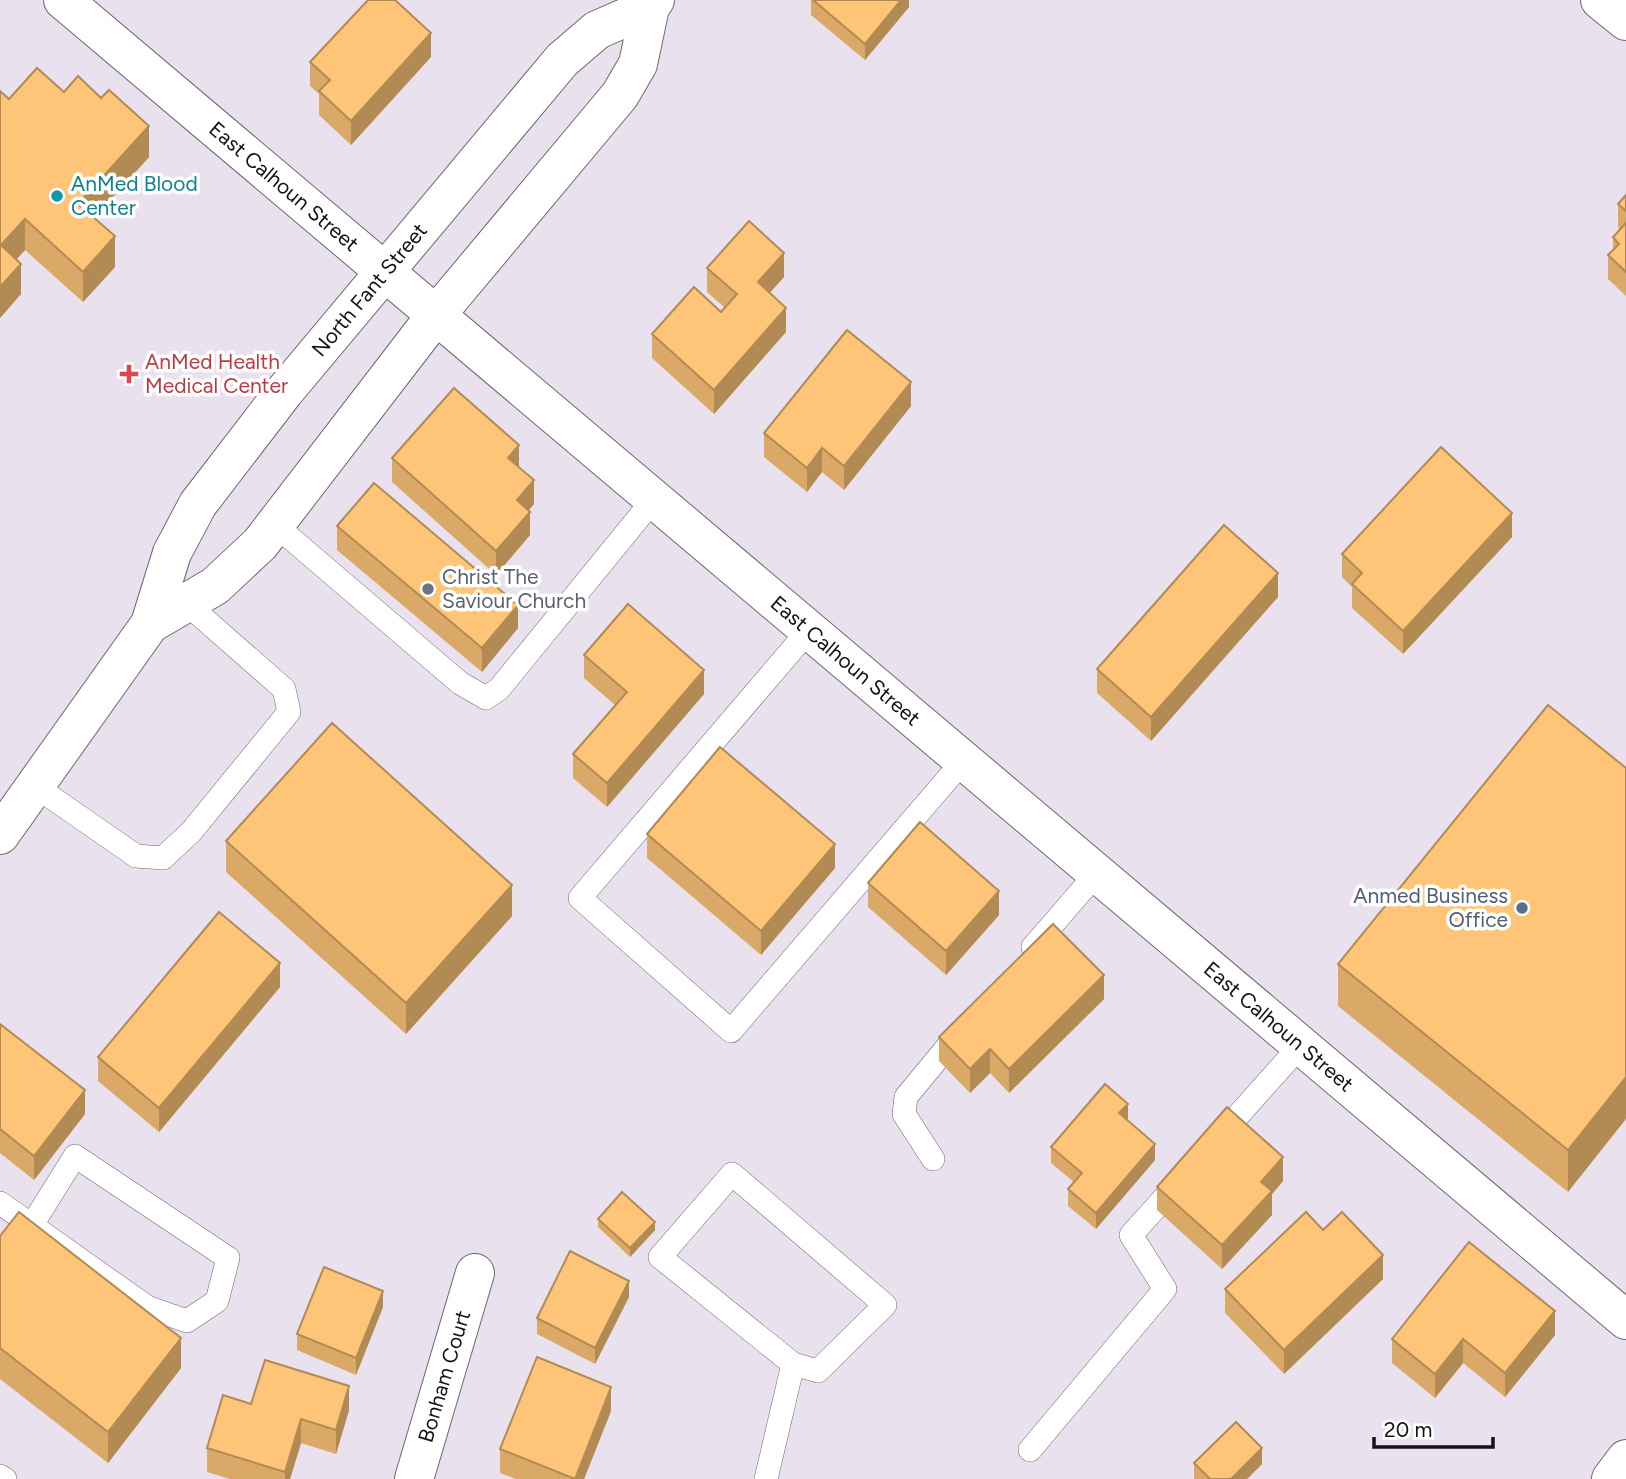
<svg xmlns="http://www.w3.org/2000/svg" width="1626" height="1479" font-family="Figtree,sans-serif">
<rect width="100%" height="100%" fill="#e9e1ed"/>
<g fill="none" stroke-linecap="round" stroke-linejoin="round">
<g stroke="#6d6671" stroke-width="24">
<g id="lane">
<polyline points="274,524 460,683 486,698 499,689 654,499"/>
<polyline points="809,630 580,898 731,1031 964,760"/>
<polyline points="35,786 136,856 163,858 191,832 289,712 284,689 186,603"/>
<polyline points="1033,947 1097,873"/>
<polyline points="1217,1139 1301,1045"/>
<polyline points="933,1159 904,1114 906,1097 958,1034"/>
<polygon points="732,1174 885,1305 818,1371 793,1364 660,1257"/>
<polyline points="0,1203 147,1307 187,1321 217,1301 228,1258 75,1156 32,1225"/>
<polyline points="1030,1450 1165,1289 1131,1235 1178,1183"/>
<polyline points="0,1476 5,1479"/>
<polyline points="766,1479 793,1364"/>
</g>
</g>
<g stroke="#6d6671" stroke-width="40">
<g id="street">
<polyline points="1600,0 1626,21"/>
<path id="s1" d="M 414,1479 L 475,1273"/>
</g>
</g>
<g stroke="#6d6671" stroke-width="40">
<g id="secondary">
<path id="s2" d="M 63,0 L 1626,1320"/>
<polyline points="150,624 215,586 260,544 436,315 620,95 638,64 650,7"/>
<path id="s3" d="M 0,835 L 150,624 L 172,553 L 198,504 L 284,392 L 562,60 L 597,30 L 650,7 L 655,0"/>
<polyline points="1611,1479 1626,1459"/>
</g>
</g>
<use href="#lane" stroke="#fff" stroke-width="23"/>
<use href="#street" stroke="#fff" stroke-width="38"/>
<use href="#secondary" stroke="#fff" stroke-width="38"/>
</g>
<g fill="#daa967">
<polygon points="811,0 909,0 909,7 865,60 811,15"/>
<polygon points="431,57 351,145 319,115 319,94 310,86 310,62"/>
<polygon points="64,92 149,157 94,218 115,267 83,302 25,250 17,259 21,294 0,318 9,99"/>
<polygon points="1626,195 1626,296 1608,279 1608,255 1613,250 1613,237 1620,229 1618,227 1618,204"/>
<polygon points="707,268 784,277 769,293 786,332 714,414 652,358 652,334 721,312 725,308 707,292"/>
<polygon points="911,406 844,490 822,472 807,492 764,457 764,433"/>
<polygon points="392,458 519,468 534,504 529,510 530,535 496,575 392,482"/>
<polygon points="337,526 518,628 482,672 337,550"/>
<polygon points="1512,537 1403,654 1352,608 1352,587 1342,577 1342,554"/>
<polygon points="1278,597 1151,741 1097,693 1097,669"/>
<polygon points="584,655 704,694 607,807 573,778 573,754 615,705 584,678"/>
<polygon points="1626,768 1568,1192 1338,1006 1338,964"/>
<polygon points="647,834 835,868 761,955 647,858"/>
<polygon points="226,841 512,916 406,1034 226,872"/>
<polygon points="868,883 999,915 946,975 868,907"/>
<polygon points="280,987 159,1132 98,1081 98,1057"/>
<polygon points="1104,999 1009,1093 990,1073 970,1093 939,1061 939,1037"/>
<polygon points="0,1024 85,1114 34,1180 0,1153"/>
<polygon points="1127,1120 1155,1160 1096,1229 1068,1206 1068,1189 1074,1182 1051,1163 1051,1147"/>
<polygon points="1283,1181 1272,1194 1272,1215 1222,1269 1157,1210 1157,1187"/>
<polygon points="598,1219 655,1230 630,1257 598,1227"/>
<polygon points="1323,1230 1383,1279 1284,1374 1225,1313 1225,1289"/>
<polygon points="0,1236 181,1368 108,1463 0,1379"/>
<polygon points="629,1297 595,1364 537,1334 537,1318"/>
<polygon points="383,1307 356,1375 297,1350 297,1334"/>
<polygon points="1555,1335 1505,1397 1463,1363 1435,1398 1392,1363 1392,1339"/>
<polygon points="251,1404 349,1410 336,1454 301,1443 290,1479 230,1479 207,1472 207,1448"/>
<polygon points="611,1411 584,1479 516,1479 500,1473 500,1449"/>
<polygon points="1194,1463 1262,1464 1247,1479 1194,1479"/>
</g>
<g fill="#b28a54">
<polygon points="901,0 909,0 909,7 865,60 865,44"/>
<polygon points="431,33 431,57 351,145 351,121"/>
<polygon points="149,126 149,157 78,235 78,204"/>
<polygon points="25,219 25,250 1,276 1,245"/>
<polygon points="115,236 115,267 83,302 83,272"/>
<polygon points="784,253 784,277 758,306 758,282"/>
<polygon points="21,264 21,294 0,318 0,287"/>
<polygon points="786,308 786,332 714,414 714,390"/>
<polygon points="911,382 911,406 844,490 844,466"/>
<polygon points="519,445 519,469 508,458"/>
<polygon points="822,448 822,472 807,492 807,468"/>
<polygon points="534,480 534,504 517,524 517,500"/>
<polygon points="530,512 530,535 496,575 496,551"/>
<polygon points="1512,513 1512,537 1403,654 1403,631"/>
<polygon points="1278,573 1278,597 1151,741 1151,717"/>
<polygon points="518,605 518,628 482,672 482,648"/>
<polygon points="704,670 704,694 607,807 607,783"/>
<polygon points="835,844 835,868 761,955 761,931"/>
<polygon points="512,885 512,916 406,1034 406,1003"/>
<polygon points="999,891 999,915 946,975 946,951"/>
<polygon points="280,963 280,987 159,1132 159,1108"/>
<polygon points="1104,975 1104,999 1009,1093 1009,1069"/>
<polygon points="990,1049 990,1073 970,1093 970,1069"/>
<polygon points="1626,1077 1626,1119 1568,1192 1568,1150"/>
<polygon points="85,1090 85,1114 34,1180 34,1156"/>
<polygon points="1128,1104 1128,1120 1119,1113"/>
<polygon points="1155,1144 1155,1160 1096,1229 1096,1213"/>
<polygon points="1283,1157 1283,1181 1272,1194 1272,1215 1222,1269 1222,1245 1261,1182"/>
<polygon points="655,1222 655,1230 630,1257 630,1248"/>
<polygon points="1383,1255 1383,1279 1284,1374 1284,1350"/>
<polygon points="629,1281 629,1297 595,1364 595,1348"/>
<polygon points="383,1291 383,1307 356,1375 356,1358"/>
<polygon points="1555,1311 1555,1335 1505,1397 1505,1373"/>
<polygon points="181,1338 181,1368 108,1463 108,1432"/>
<polygon points="1463,1339 1463,1363 1435,1398 1435,1374"/>
<polygon points="349,1386 349,1410 336,1454 336,1430"/>
<polygon points="611,1387 611,1411 584,1479 575,1479"/>
<polygon points="301,1419 301,1443 290,1479 285,1479 285,1472"/>
<polygon points="1262,1448 1262,1464 1247,1479 1231,1479"/>
</g>
<g fill="#fec578" stroke="#b28a54" stroke-width="2">
<polygon points="368,0 395,0 431,33 351,121 319,91 330,80 310,62"/>
<polygon points="813,0 901,0 865,44"/>
<polygon points="37,68 64,92 78,76 101,98 109,90 149,126 78,204 115,236 83,272 25,219 1,245 21,264 0,287 0,91 9,99"/>
<polygon points="1626,195 1626,211 1618,204"/>
<polygon points="749,221 784,253 758,282 786,308 714,390 652,334 694,287 721,312 737,294 707,268"/>
<polygon points="1626,223 1626,272 1608,255 1619,244 1613,237"/>
<polygon points="847,330 911,382 844,466 822,448 807,468 764,433"/>
<polygon points="454,388 519,445 508,458 534,480 517,500 530,512 496,551 392,458"/>
<polygon points="1441,447 1512,513 1403,631 1352,584 1362,573 1342,554"/>
<polygon points="374,483 518,605 482,648 337,526"/>
<polygon points="1224,525 1278,573 1151,717 1097,669"/>
<polygon points="628,604 704,670 607,783 573,754 627,692 584,655"/>
<polygon points="1548,705 1626,768 1626,1077 1568,1150 1338,964"/>
<polygon points="332,723 512,885 406,1003 226,841"/>
<polygon points="720,747 835,844 761,931 647,834"/>
<polygon points="920,822 999,891 946,951 868,883"/>
<polygon points="219,912 280,963 159,1108 98,1057"/>
<polygon points="1053,924 1104,975 1009,1069 990,1049 970,1069 939,1037"/>
<polygon points="0,1024 85,1090 34,1156 0,1129"/>
<polygon points="1105,1084 1128,1104 1119,1113 1155,1144 1096,1213 1068,1189 1082,1173 1051,1147"/>
<polygon points="1227,1107 1283,1157 1261,1182 1272,1191 1222,1245 1157,1187"/>
<polygon points="622,1192 655,1222 630,1248 598,1219"/>
<polygon points="19,1212 181,1338 108,1432 0,1348 0,1236"/>
<polygon points="1306,1212 1323,1230 1342,1212 1383,1255 1284,1350 1225,1289"/>
<polygon points="1469,1242 1555,1311 1505,1373 1463,1339 1435,1374 1392,1339"/>
<polygon points="570,1251 629,1281 595,1348 537,1318"/>
<polygon points="324,1267 383,1291 356,1358 297,1334"/>
<polygon points="537,1357 611,1387 575,1479 500,1449"/>
<polygon points="265,1360 349,1386 336,1430 301,1419 285,1472 207,1448 223,1395 251,1404"/>
<polygon points="1236,1422 1262,1448 1231,1479 1210,1479 1194,1463"/>
</g>
<circle fill="#0f9aa8" stroke="#fff" stroke-width="2.5" cx="57" cy="196" r="7"/>
<path fill="#e0444e" stroke="#fff" stroke-width="2.5" d="M125.5 363.5h7v7h7v7h-7v7h-7v-7h-7v-7h7z"/>
<circle fill="#6b7280" stroke="#fff" stroke-width="2.5" cx="428" cy="589" r="7"/>
<circle fill="#5c6f8a" stroke="#fff" stroke-width="2.5" cx="1522" cy="908" r="7"/>
<g text-anchor="middle" stroke-width="7" stroke-linejoin="round" paint-order="stroke">
<g font-size="21" fill="#0d838f" stroke="#fff" text-anchor="start">
<text x="71" y="191">AnMed Blood<tspan x="71" dy="24">Center</tspan></text>
</g>
<g font-size="21" fill="#141216" stroke="#fff">
<text dy="7" stroke="none"><textPath href="#s2" startOffset="289">East Calhoun Street</textPath></text>
<text dy="7" stroke="none"><textPath href="#s3" startOffset="663">North Fant Street</textPath></text>
<text dy="7" stroke="none"><textPath href="#s2" startOffset="1024">East Calhoun Street</textPath></text>
<text dy="7" stroke="none"><textPath href="#s2" startOffset="1591">East Calhoun Street</textPath></text>
<text dy="7" stroke="none"><textPath href="#s1" startOffset="107">Bonham Court</textPath></text>
</g>
<g font-size="21" fill="#be3a42" stroke="#fff" text-anchor="start">
<text x="145" y="369">AnMed Health<tspan x="145" dy="24">Medical Center</tspan></text>
</g>
<g font-size="21" fill="#5b616d" stroke="#fff" text-anchor="start">
<text x="442" y="584">Christ The<tspan x="442" dy="24">Saviour Church</tspan></text>
</g>
<g font-size="21" fill="#4e5e75" stroke="#fff" text-anchor="end">
<text x="1508" y="903">Anmed Business<tspan x="1508" dy="24">Office</tspan></text>
</g>
</g>
<path d="M1374 1437v10h119v-10" fill="none" stroke="#141216" stroke-width="3.5"/>
<text x="1384" y="1437" font-size="21" fill="#141216" stroke="#ffffff" stroke-width="5" paint-order="stroke">20 m</text>
</svg>
